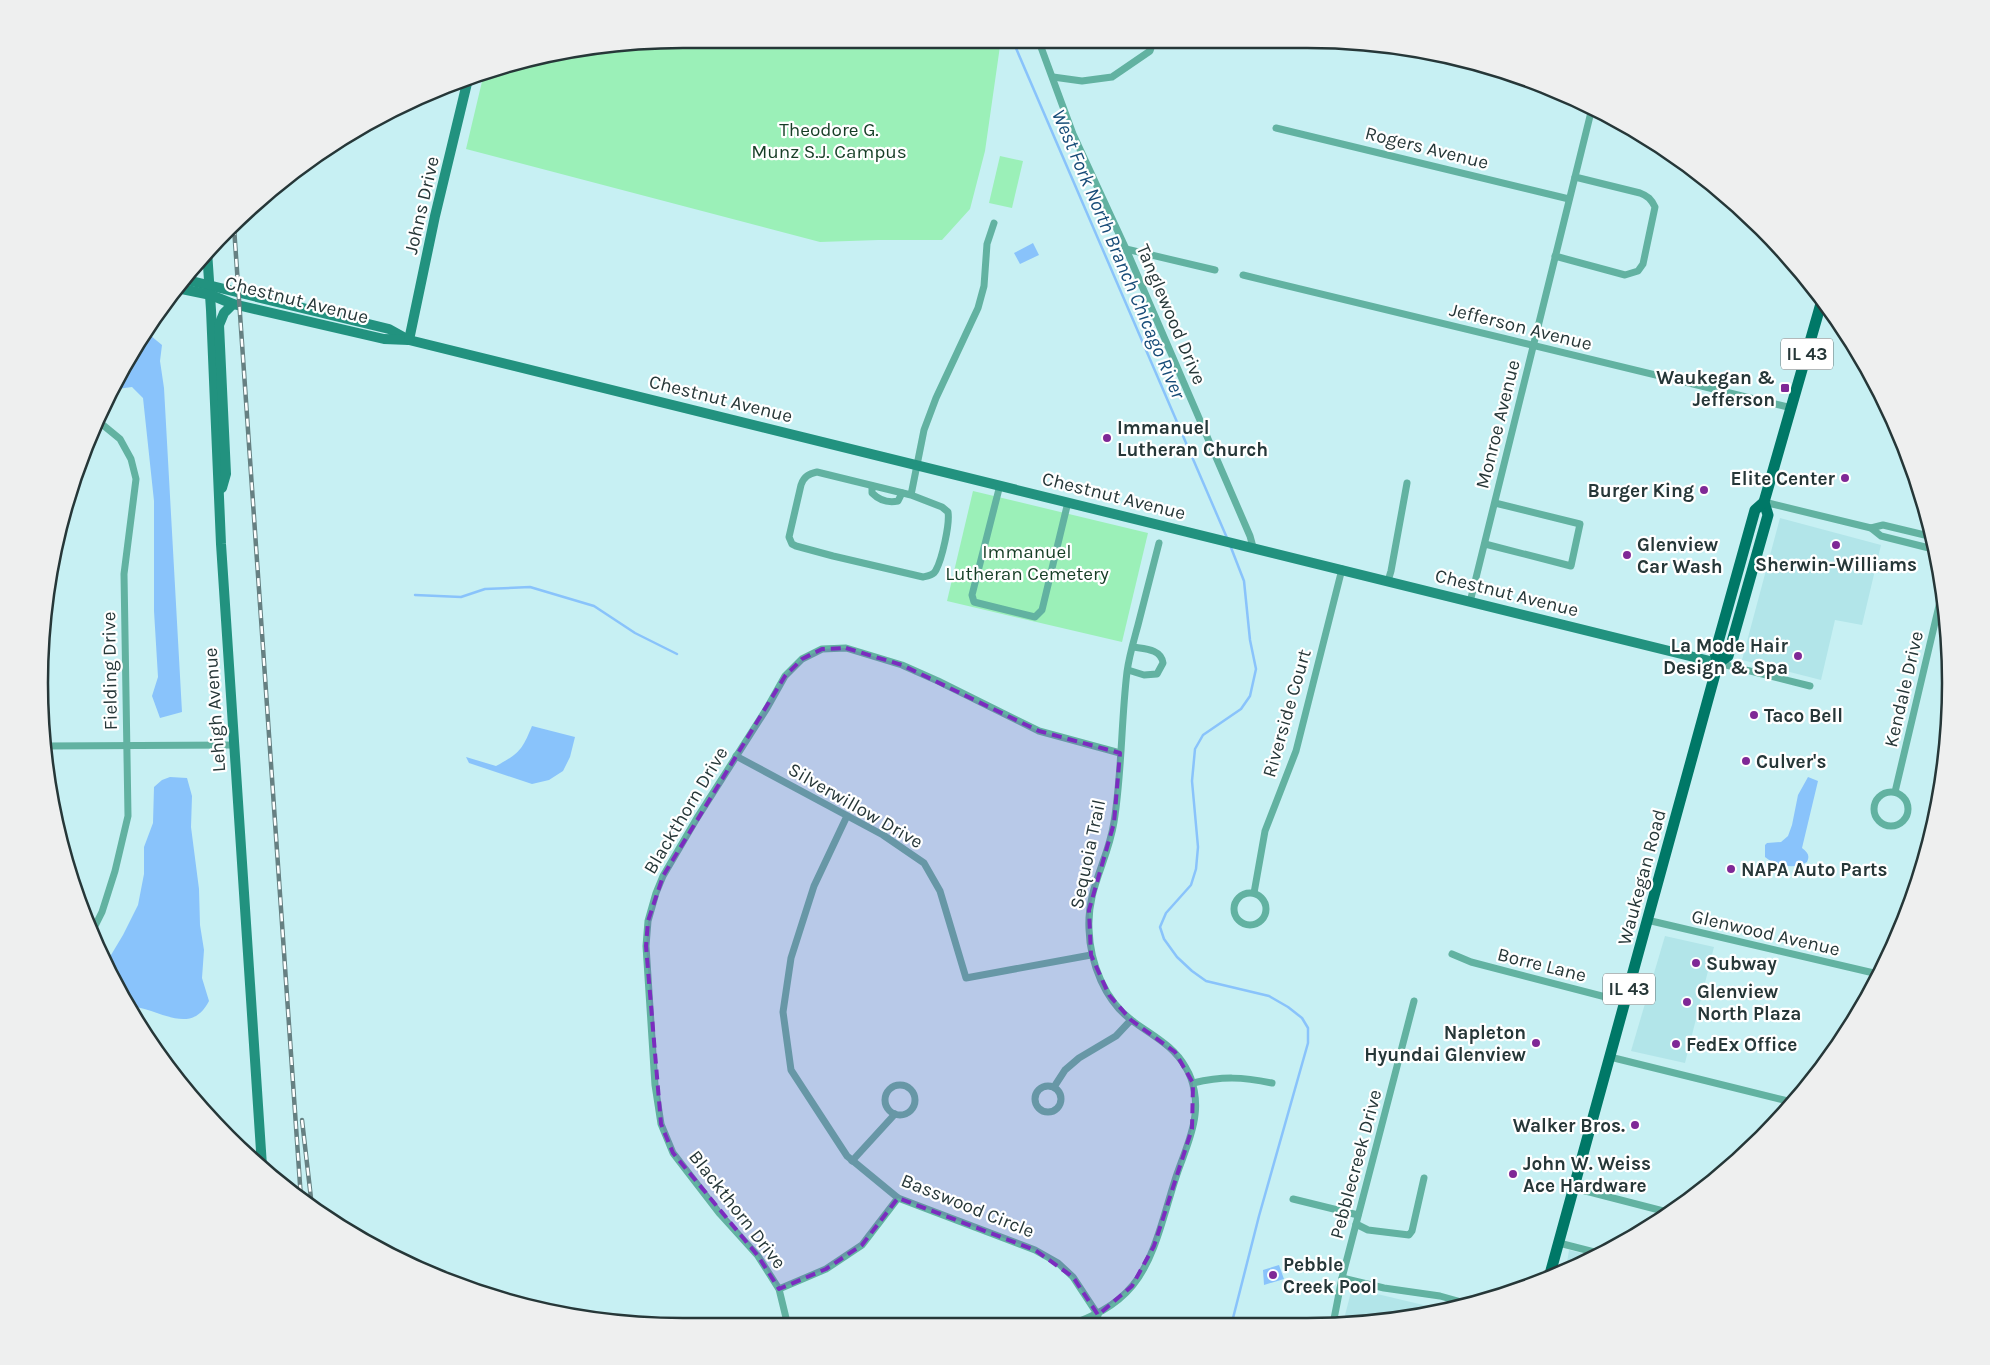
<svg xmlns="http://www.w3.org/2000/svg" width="1990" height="1365" font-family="Karla,sans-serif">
<rect width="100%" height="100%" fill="#c7f0f3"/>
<g fill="#b2e5e9">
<polygon points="1780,518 1881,545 1862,625 1835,620 1821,680 1742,660"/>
<polygon points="1665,936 1714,947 1685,1063 1631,1051"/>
<polygon points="1569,1250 1597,1257 1566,1269"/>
<polygon points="1352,1288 1415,1303 1445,1310 1433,1314 1343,1323"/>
</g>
<g fill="#9bf0b8">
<polygon points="683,39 1001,39 985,151 970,209 942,240 878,240 820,242 466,149 484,73 516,61"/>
<polygon points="1000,156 1023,161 1012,208 989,203"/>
<polygon points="973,491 1148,533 1122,642 947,601"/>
</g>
<g fill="#89c3fb">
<polygon points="1033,243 1039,255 1020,264 1014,253"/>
<polygon points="143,335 151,336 162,345 160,361 164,388 182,712 160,718 152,696 158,677 154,611 154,501 143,398 132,387 110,390 125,360"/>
<path d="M 532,726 L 575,737 L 570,757 L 563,771 L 549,780 L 532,784 L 469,763 L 466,757 L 496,766 C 520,753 522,750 532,726 Z"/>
<path d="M 170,777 L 187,778 L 192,796 L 191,827 L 199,889 L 200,925 L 204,950 L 202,978 L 209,1001 C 190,1038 158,1007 128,1006 L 105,965 L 123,935 L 138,905 L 144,874 L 144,847 L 153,823 L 154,787 L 162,780 Z"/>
<path d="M 1808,777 L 1818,781 L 1802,848 C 1808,853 1810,855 1807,862 C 1794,870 1776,866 1765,857 L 1765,845 L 1767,843 L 1781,842 L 1788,836 L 1792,825 L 1798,795 Z"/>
<polygon points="1279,1265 1284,1279 1264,1285 1263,1270"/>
</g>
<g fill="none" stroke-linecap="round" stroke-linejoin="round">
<g stroke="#89c3fb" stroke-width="2.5">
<polyline points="1012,39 1227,538"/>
<polyline points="1230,545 1244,581 1250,640 1256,669 1250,696 1241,709 1203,735 1195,749 1192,781 1198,847 1196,869 1191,885 1166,913 1160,927 1164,939 1177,957 1192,971 1206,981 1269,996 1288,1007 1302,1018 1308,1028 1308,1043 1259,1216 1231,1326"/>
<polyline points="415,595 461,597 485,589 530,587 594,606 635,633 677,654"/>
</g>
<g stroke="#62b2a1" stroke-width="7">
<polyline points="1038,39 1073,134 1126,249 1250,536 1253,547"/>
<polyline points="1053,77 1082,81 1112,77 1150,51 1154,39"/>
<polyline points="1276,128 1569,199"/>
<polyline points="1126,249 1215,270"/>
<path d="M 1555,256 L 1625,275 L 1638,271 L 1643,264 L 1655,207 C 1651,199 1648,196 1640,193 L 1575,177"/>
<polyline points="1243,275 1792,408"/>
<polyline points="1000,485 972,595 974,602 1035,617 1042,610 1068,502"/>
<path d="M 872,486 L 872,493 C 879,500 888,503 898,501 L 902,493"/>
<path d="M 911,495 L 942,507 L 948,512 C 950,524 942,559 936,570 C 934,575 928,576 923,577 L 833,556 L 796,546 L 792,544 L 789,537 L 801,485 C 804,476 809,474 817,472 L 911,495 L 924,430 L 936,398 L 978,308 L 984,286 L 987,244 L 994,223"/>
<polyline points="1764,502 1871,528 1881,536 1937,550"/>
<polyline points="1871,528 1883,525 1933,537"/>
<polyline points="1485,544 1571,566 1580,524 1495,503"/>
<polyline points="1388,581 1391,571 1407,483"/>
<polyline points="1470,602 1592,108"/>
<polyline points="1718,663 1810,686"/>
<path d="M 1128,670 L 1144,675 L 1157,674 L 1163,663 C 1161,649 1145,649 1133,647"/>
<polyline points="45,746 234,745"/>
<polyline points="736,756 883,835 924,863 940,891 966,978 1091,955"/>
<polyline points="1895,792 1942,593"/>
<circle cx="1891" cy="809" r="17"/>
<polyline points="847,816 814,886 791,958 783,1012 791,1070 847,1156 898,1198 1035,1250 1058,1263 1073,1277 1098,1315"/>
<polyline points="1254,893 1265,831 1296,751 1342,569"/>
<circle cx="1250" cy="909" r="16"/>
<polyline points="1647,920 1878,974"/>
<polyline points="93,930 102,912 115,871 128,816 124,574 136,479 131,459 120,439 103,425 95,422"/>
<polyline points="1452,954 1471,962 1625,1002"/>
<polyline points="1610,1057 1792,1102"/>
<path d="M 1193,1083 C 1223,1076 1242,1077 1272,1083"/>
<circle cx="900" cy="1100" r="15"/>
<circle cx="1048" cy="1099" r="13"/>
<polyline points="1054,1087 1065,1070 1079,1058 1116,1036 1131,1020"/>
<polyline points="852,1161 895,1114"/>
<polyline points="1574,1188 1671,1213"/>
<polyline points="1293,1199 1358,1215"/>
<polyline points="1356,1224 1368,1230 1409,1235 1412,1231 1424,1178"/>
<polyline points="1559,1243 1602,1254"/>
<polyline points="1342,1278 1384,1288 1440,1296 1465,1303"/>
<polyline points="779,1289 826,1269 862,1245 898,1198"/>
<polyline points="1333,1324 1342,1278 1414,1001"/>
<polyline points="788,1326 779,1289 758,1256 720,1214 673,1153 661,1124 655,1085 646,946 648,921 656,893 663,876 697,818 767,708 785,676 802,659 822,649 846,648 902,665 938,681 1039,731 1120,753"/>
<path d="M 1067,1326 C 1092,1317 1115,1307 1133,1285 C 1156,1257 1165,1209 1177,1174 C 1183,1156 1193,1135 1195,1115 C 1197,1100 1194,1081 1186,1068 C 1174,1046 1153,1036 1134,1022 C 1105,1002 1090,963 1089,929 C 1087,888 1108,861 1114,822 C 1122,773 1121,722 1127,672 C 1129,656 1134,640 1138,625 C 1145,597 1152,570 1159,543"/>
</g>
<g stroke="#22927f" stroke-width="10">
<polyline points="207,251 211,310 221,544 262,1166"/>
<polyline points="183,279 389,329 407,339"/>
<polyline points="177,288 211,295 233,304 384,339 409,340 1718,663"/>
<polyline points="409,340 435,216 468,79"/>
<polyline points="222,488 226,474 219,325 224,313 233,304"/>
</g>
<g stroke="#007867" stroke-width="11">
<polyline points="1718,663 1728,656 1768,515 1764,502 1822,300"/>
<polyline points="1550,1274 1718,663 1715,653 1755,510 1764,502"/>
</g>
<g stroke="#668082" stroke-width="4.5">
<g id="rail">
<polyline points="234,227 301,1199"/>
<polyline points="302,1120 312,1207"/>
</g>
</g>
<use href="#rail" stroke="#fff" stroke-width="2.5" stroke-dasharray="8" stroke-linecap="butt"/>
</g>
<path fill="#7b2cbf" fill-opacity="0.2" stroke="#7b2cbf" stroke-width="4" stroke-dasharray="10 6" stroke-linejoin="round" d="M 846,648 L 902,665 L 1039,731 L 1120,753 L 1114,823 L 1089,910 L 1091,955 L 1109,995 L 1131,1020 L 1175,1052 L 1193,1083 L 1192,1129 L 1154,1246 L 1132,1286 L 1098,1315 L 1073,1277 L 1035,1250 L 898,1198 L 862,1245 L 826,1269 L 779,1289 L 758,1256 L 673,1153 L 661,1124 L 646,946 L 648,921 L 663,876 L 785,676 L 802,659 L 822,649 Z"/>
<g fill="#7f2896" stroke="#fff" stroke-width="2">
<rect x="1780" y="383" width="10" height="10" rx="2.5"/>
<circle cx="1107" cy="438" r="5"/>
<circle cx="1845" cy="478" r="5"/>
<circle cx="1704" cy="490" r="5"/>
<circle cx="1836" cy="545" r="5"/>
<circle cx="1627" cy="555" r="5"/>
<circle cx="1798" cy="656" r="5"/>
<circle cx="1754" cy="715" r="5"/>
<circle cx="1746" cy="761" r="5"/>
<circle cx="1731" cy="869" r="5"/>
<circle cx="1696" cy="963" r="5"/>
<circle cx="1687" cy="1002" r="5"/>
<circle cx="1536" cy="1043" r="5"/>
<circle cx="1676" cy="1044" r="5"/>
<circle cx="1635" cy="1125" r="5"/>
<circle cx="1513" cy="1174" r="5"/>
<circle cx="1273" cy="1275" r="5"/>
</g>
<g text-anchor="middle" stroke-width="4.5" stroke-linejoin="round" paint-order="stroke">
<g fill="#fff" stroke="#677374" stroke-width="1">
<rect x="1781" y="338.5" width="52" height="31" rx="4"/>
<rect x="1603" y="973.5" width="52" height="31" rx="4"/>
</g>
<g font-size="18" font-weight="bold" fill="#263738">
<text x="1807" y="360">IL 43</text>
<text x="1629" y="995">IL 43</text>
</g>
<g font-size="19" fill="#163e26" stroke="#fff">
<text x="829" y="136">Theodore G.<tspan x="829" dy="22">Munz S.J. Campus</tspan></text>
<text x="1027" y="558">Immanuel<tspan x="1027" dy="22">Lutheran Cemetery</tspan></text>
</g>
<g font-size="19" fill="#263738" stroke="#fff">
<text transform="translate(1427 147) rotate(14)" y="7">Rogers Avenue</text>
<text transform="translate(421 205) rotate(-77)" y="7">Johns Drive</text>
<text transform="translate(297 299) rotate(14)" y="7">Chestnut Avenue</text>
<text transform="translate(1172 314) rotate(67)" y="7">Tanglewood Drive</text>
<text transform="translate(1521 326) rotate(14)" y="7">Jefferson Avenue</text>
<text transform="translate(721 398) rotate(14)" y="7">Chestnut Avenue</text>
<text transform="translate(1497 424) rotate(-76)" y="7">Monroe Avenue</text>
<text transform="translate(1114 495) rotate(14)" y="7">Chestnut Avenue</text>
<text transform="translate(1507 592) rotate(14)" y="7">Chestnut Avenue</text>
<text transform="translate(109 671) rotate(-91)" y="7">Fielding Drive</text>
<text transform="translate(1903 689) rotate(-77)" y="7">Kendale Drive</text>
<text transform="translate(214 710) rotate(-94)" y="7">Lehigh Avenue</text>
<text transform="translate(1286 713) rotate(-74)" y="7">Riverside Court</text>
<text transform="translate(856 805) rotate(30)" y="7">Silverwillow Drive</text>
<text transform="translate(685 810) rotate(-59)" y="7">Blackthorn Drive</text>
<text transform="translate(1087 854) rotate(-78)" y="7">Sequoia Trail</text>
<text transform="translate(1641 877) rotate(-75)" y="7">Waukegan Road</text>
<text transform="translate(1766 932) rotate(13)" y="7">Glenwood Avenue</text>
<text transform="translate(1542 964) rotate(14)" y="7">Borre Lane</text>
<text transform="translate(1355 1164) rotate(-75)" y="7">Pebblecreek Drive</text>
<text transform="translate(968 1205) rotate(22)" y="7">Basswood Circle</text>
<text transform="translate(738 1209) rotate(52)" y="7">Blackthorn Drive</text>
</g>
<g font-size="19" font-weight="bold" fill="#263738" stroke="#fff" text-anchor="start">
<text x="1775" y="384" text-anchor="end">Waukegan &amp;<tspan x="1775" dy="22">Jefferson</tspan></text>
<text x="1117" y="434">Immanuel<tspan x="1117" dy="22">Lutheran Church</tspan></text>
<text x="1835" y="485" text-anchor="end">Elite Center</text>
<text x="1694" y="497" text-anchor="end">Burger King</text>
<text x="1637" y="551">Glenview<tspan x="1637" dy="22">Car Wash</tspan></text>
<text x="1836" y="571" text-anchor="middle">Sherwin-Williams</text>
<text x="1788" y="652" text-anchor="end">La Mode Hair<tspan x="1788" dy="22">Design &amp; Spa</tspan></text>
<text x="1764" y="722">Taco Bell</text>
<text x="1756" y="768">Culver's</text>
<text x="1741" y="876">NAPA Auto Parts</text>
<text x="1706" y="970">Subway</text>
<text x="1697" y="998">Glenview<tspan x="1697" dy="22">North Plaza</tspan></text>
<text x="1526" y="1039" text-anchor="end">Napleton<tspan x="1526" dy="22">Hyundai Glenview</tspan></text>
<text x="1686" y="1051">FedEx Office</text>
<text x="1625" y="1132" text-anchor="end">Walker Bros.</text>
<text x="1523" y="1170">John W. Weiss<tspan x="1523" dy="22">Ace Hardware</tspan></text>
<text x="1283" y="1271">Pebble<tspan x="1283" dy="22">Creek Pool</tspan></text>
</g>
<g font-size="20" font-style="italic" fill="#174c78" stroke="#fff">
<text transform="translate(1119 254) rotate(67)" y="7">West Fork North Branch Chicago River</text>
</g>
</g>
<path d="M0 0H1990V1365H0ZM683 48H1307A635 635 0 0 1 1942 683V683A635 635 0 0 1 1307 1318H683A635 635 0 0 1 48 683V683A635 635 0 0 1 683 48Z" fill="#eeefef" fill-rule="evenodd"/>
<path fill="none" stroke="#263738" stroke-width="2.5" d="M683 48H1307A635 635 0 0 1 1942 683V683A635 635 0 0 1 1307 1318H683A635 635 0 0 1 48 683V683A635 635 0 0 1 683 48Z"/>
</svg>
